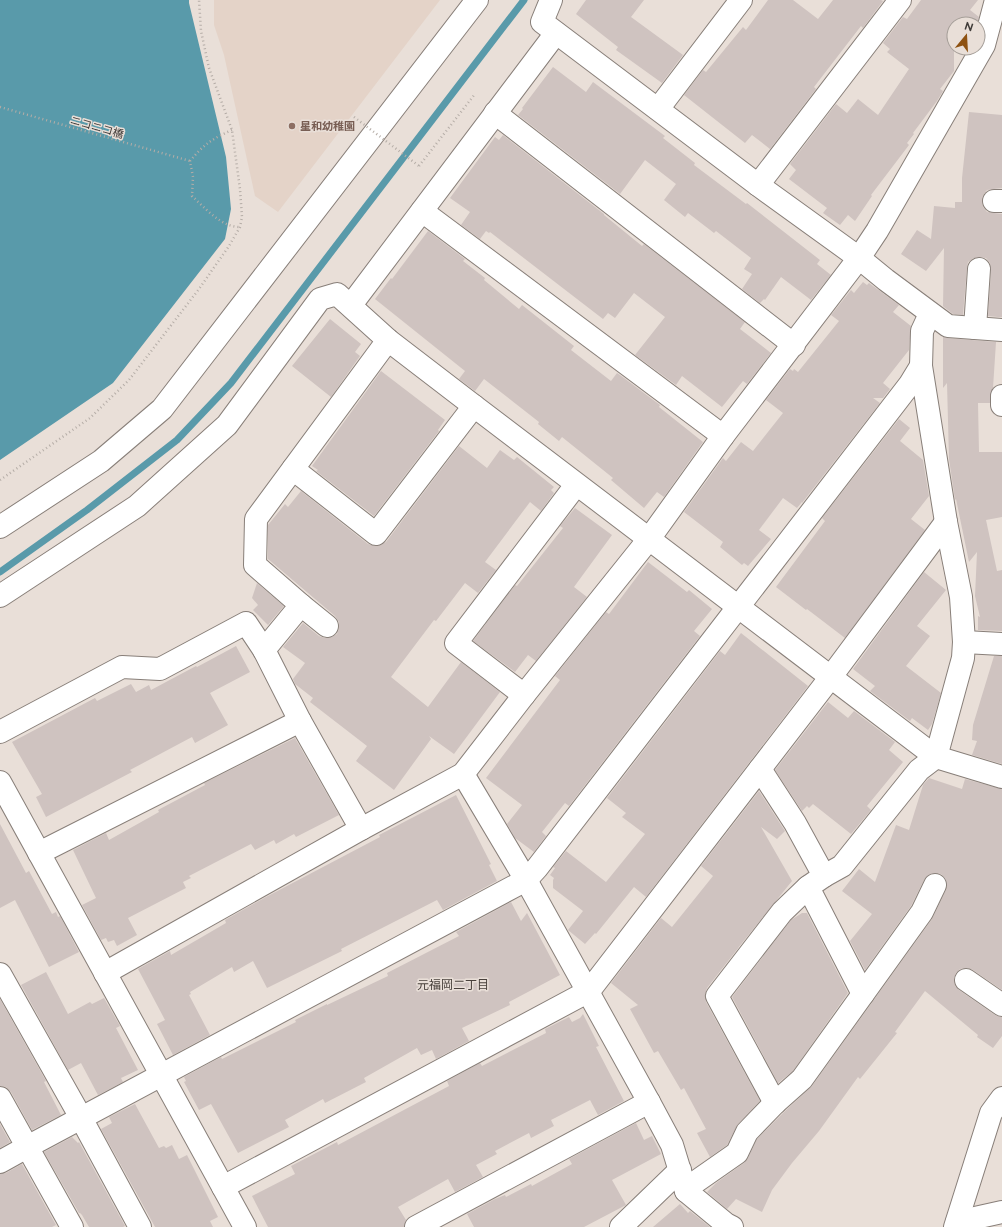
<svg xmlns="http://www.w3.org/2000/svg" width="1002" height="1227" font-family="Raleway,'Noto Sans JP',sans-serif">
<rect width="100%" height="100%" fill="#e9dfd8"/>
<polygon fill="#e4d3c8" points="214,0 440,0 278,212 255,196 224,55 214,25"/>
<polygon fill="#599aaa" points="0,0 189,0 189,3 226,157 231,209 225,239 113,383 0,460"/>
<g fill="none" stroke-linecap="round" stroke-linejoin="round">
<polyline stroke="#599aaa" stroke-width="7" points="0,572 87,510 177,440 231,383 524,0"/>
</g>
<g fill="#cfc3c0">
<polygon points="586,0 644,0 631,17 683,55 662,83 616,50 618,47 576,14"/>
<polygon points="768,0 793,0 818,19 833,0 881,0 883,1 863,28 861,26 814,87 816,89 770,149 752,135 745,143 684,95 703,70 706,72 743,27 746,30"/>
<polygon points="921,0 978,0 970,10 979,17 977,24 954,24 954,71 940,89 943,91 937,101 913,133 914,134 907,143 909,145 871,195 872,196 855,221 848,215 840,225 823,213 827,208 789,179 796,170 790,164 836,104 847,113 858,99 878,115 909,69 887,52 890,49 883,43 903,17 907,19"/>
<polygon points="553,67 586,92 593,82 665,136 663,138 695,163 694,165 746,204 747,203 820,260 817,264 831,275 811,300 781,277 765,300 764,299 760,303 742,289 752,274 744,269 751,258 716,231 714,233 688,213 685,217 664,200 676,184 645,160 620,194 518,115 523,109 522,108"/>
<polygon points="969,112 1002,115 1002,188 994,189 987,190 983,195 982,201 983,207 987,212 994,213 1002,214 1002,317 998,317 988,316 991,270 990,263 986,258 979,257 974,258 968,262 967,268 963,315 953,314 944,307 944,306 943,307 944,248 926,271 901,254 917,230 931,239 934,206 955,208 955,202 962,202 962,178"/>
<polygon points="503,135 604,214 604,215 642,246 644,244 745,322 740,329 771,353 747,384 743,381 722,407 682,376 676,385 635,355 665,317 634,293 615,318 608,313 603,319 490,232 489,233 486,231 480,239 461,225 470,212 450,198 495,137 499,140"/>
<polygon points="428,231 465,259 463,261 485,278 484,280 519,309 522,305 574,346 571,350 611,381 617,373 620,375 660,405 659,407 703,442 664,497 657,492 644,508 611,480 613,478 562,437 559,441 538,424 539,422 484,379 475,391 459,379 465,371 375,299 391,278 392,279"/>
<polygon points="863,282 867,285 869,283 899,305 893,312 911,326 909,350 883,383 890,389 883,398 873,398 880,403 802,503 802,502 797,508 783,498 759,530 771,539 748,566 744,563 742,565 720,547 723,542 684,512 723,458 726,461 741,442 753,451 783,413 766,400 790,369 793,371 794,369 798,372 839,321 831,315 851,290 854,293"/>
<polygon points="330,319 361,344 355,352 360,356 331,397 292,366"/>
<polygon points="943,337 947,338 996,342 993,388 990,396 990,403 978,403 979,452 1002,452 1002,517 986,520 997,571 1002,570 1002,631 978,630 978,616 980,617 975,596 977,552 969,562 956,499 955,500 949,459 947,383 943,388"/>
<polygon points="381,371 445,420 438,430 439,431 374,516 316,471 318,470 312,466"/>
<polygon points="899,419 910,428 900,441 923,460 929,496 911,519 925,530 845,638 807,609 806,610 776,587 825,521 822,518"/>
<polygon points="459,446 487,468 500,450 514,460 517,457 554,487 551,490 554,493 541,511 530,502 485,562 496,570 478,593 465,583 436,621 434,620 391,677 428,707 461,662 500,692 454,754 429,736 431,739 394,790 356,761 367,746 310,702 313,698 295,684 293,679 305,663 283,647 303,623 319,636 325,638 332,637 337,634 339,628 339,622 335,616 268,559 268,525 285,504 288,507 301,491 368,544 375,546 381,545 386,542"/>
<polygon points="575,508 612,535 574,587 587,597 536,661 528,655 515,672 473,641 515,585 517,586 563,528 560,526"/>
<polygon points="648,562 687,592 689,590 712,609 694,631 700,636 569,806 565,803 542,832 546,836 534,852 515,838 507,824 522,805 486,778 560,680 555,676 606,612 609,614"/>
<polygon points="924,572 946,590 917,626 930,636 906,666 941,693 932,724 928,730 912,718 910,721 870,691 875,686 853,669"/>
<polygon points="257,583 284,606 268,625 253,610 258,605 252,598"/>
<polygon points="741,633 808,686 646,897 634,887 596,934 595,933 585,944 568,930 583,911 553,888 553,880 554,878 550,875 555,868 553,867 566,851 606,882 645,834 622,817 626,813 607,798 720,651 725,655"/>
<polygon points="236,646 250,672 210,693 228,725 195,743 192,737 130,770 132,772 46,817 36,797 42,794 12,742 95,698 97,701 131,684 136,692 149,685 151,690 196,666 197,667"/>
<polygon points="994,656 1002,656 1002,764 972,755 977,741 972,740 973,725"/>
<polygon points="828,702 848,718 854,711 895,742 889,750 903,762 867,806 871,810 851,834 813,804 809,808 807,806 802,811 775,770"/>
<polygon points="295,738 339,815 296,837 294,834 276,844 274,840 255,850 251,844 189,876 191,878 183,882 186,888 128,918 137,935 117,946 114,940 108,942 106,938 101,940 82,905 96,898 73,850 106,833 109,840 159,812 158,810 205,785 204,783"/>
<polygon points="929,778 962,789 965,779 1002,789 1002,990 973,970 967,968 960,969 956,973 954,979 955,986 959,990 995,1015 1002,1017 1002,1036 993,1048 977,1037 978,1035 925,991 895,1032 897,1033 860,1079 858,1077 819,1131 792,1163 772,1190 762,1212 736,1199 727,1209 707,1192 716,1183 744,1163 748,1158 757,1139 784,1112 812,1086 932,919 946,890 947,884 945,878 941,874 934,873 928,875 924,880 911,906 865,970 850,941 872,914 842,891 859,869 875,882 896,825 909,830 923,785"/>
<polygon points="759,791 785,831 777,839 761,827 792,881 738,948 739,947 707,988 705,995 706,1002 760,1101 738,1124 727,1145 710,1157 697,1133 706,1129 684,1088 681,1090 658,1051 654,1053 630,1009 638,1005 611,983 661,918 672,927 713,876 701,866"/>
<polygon points="456,795 491,864 489,865 497,881 443,910 437,900 341,949 342,951 267,988 253,961 234,972 232,967 190,992 191,994 189,995 210,1035 173,1055 157,1024 165,1020 138,969 170,951 171,955 226,923 225,920 266,897 380,837 379,835"/>
<polygon points="0,824 26,873 29,871 52,914 56,912 58,917 60,916 79,952 49,967 15,900 0,908"/>
<polygon points="511,902 521,921 527,913 560,975 509,1002 510,1005 462,1028 469,1041 436,1059 432,1050 421,1055 417,1048 364,1078 366,1082 325,1103 323,1099 285,1120 289,1127 238,1153 211,1104 199,1110 184,1082 186,1081 184,1077 221,1057 222,1059 296,1022 295,1020 327,1004 327,1005 388,976 387,973 459,936 456,932"/>
<polygon points="802,913 807,913 848,993 793,1071 778,1083 732,997 791,920"/>
<polygon points="46,972 68,1014 90,1002 92,1004 104,998 120,1026 116,1028 138,1070 121,1078 123,1082 98,1095 81,1063 68,1070 21,985"/>
<polygon points="0,999 46,1081 44,1082 61,1115 32,1130 11,1092 6,1087 0,1086"/>
<polygon points="583,1014 599,1046 596,1047 624,1101 598,1115 590,1100 551,1120 554,1126 531,1138 529,1133 495,1151 497,1154 476,1165 483,1177 455,1192 448,1179 398,1207 406,1220 404,1227 268,1227 252,1196 295,1174 291,1166 337,1142 338,1145 449,1086 447,1081 480,1063 482,1066 546,1033 545,1029 569,1017 572,1022 580,1018"/>
<polygon points="135,1104 159,1148 164,1146 166,1148 172,1145 179,1159 187,1155 218,1217 210,1221 213,1227 155,1227 101,1129 112,1123 109,1117"/>
<polygon points="636,1123 644,1140 652,1136 661,1154 612,1180 626,1205 584,1227 474,1227 467,1214 495,1199 505,1195 506,1197 531,1184 532,1186 572,1164 569,1159"/>
<polygon points="0,1124 10,1142 0,1148"/>
<polygon points="72,1137 78,1143 79,1142 125,1226 123,1227 89,1227 82,1215 80,1213 79,1213 44,1152"/>
<polygon points="22,1164 56,1225 52,1227 0,1227 0,1174 6,1173"/>
<polygon points="680,1204 688,1213 690,1211 710,1227 653,1227"/>
</g>
<g fill="none" stroke-linecap="round" stroke-linejoin="round">
<g stroke="#887f79" stroke-width="24">
<g id="minor">
<polyline points="551,0 542,22 758,185 859,258 886,280 948,326 1002,330"/>
<polyline points="658,109 741,0"/>
<polyline points="495,113 794,345"/>
<polyline points="758,185 900,0"/>
<polyline points="994,201 1002,201"/>
<polyline points="422,211 723,436"/>
<polyline points="351,305 556,33"/>
<polyline points="975,328 979,269"/>
<polyline points="1002,405 1002,396"/>
<polyline points="293,469 376,534 474,406"/>
<polyline points="0,527 101,461 162,409 477,0"/>
<polyline points="0,596 137,506 227,425 320,299 337,294 388,340 474,406 936,757 1002,777"/>
<polyline points="301,605 327,626"/>
<polyline points="964,642 1002,644"/>
<polyline points="264,650 301,605 255,565 256,519 388,340"/>
<polyline points="524,695 456,643 576,485"/>
<polyline points="300,721 361,829"/>
<polyline points="0,732 122,667 160,669 246,623 264,650 300,721 39,853"/>
<polyline points="760,769 795,823 824,876 808,887 863,994"/>
<polyline points="463,774 526,880 649,1102 672,1145 686,1191 726,1224 732,1227"/>
<polyline points="0,782 245,1227"/>
<polyline points="824,876 842,866 919,770 936,757 963,658 964,642 961,597 946,522 921,366 922,331 930,314"/>
<polyline points="105,973 361,829 463,774 524,695 649,539 723,436 859,258 877,231 984,45 996,0"/>
<polyline points="0,974 75,1107 140,1227"/>
<polyline points="966,980 1002,1005"/>
<polyline points="0,1098 72,1227"/>
<polyline points="775,1103 717,996 782,912 808,887"/>
<polyline points="0,1162 27,1147 526,880 537,868 910,384 921,366"/>
<polyline points="223,1187 589,991 830,678 946,522"/>
<polyline points="686,1191 694,1183 737,1153 747,1132 775,1103 802,1079 922,912 935,885"/>
<polyline points="957,1222 1002,1212"/>
<polyline points="416,1227 649,1102"/>
<polyline points="621,1227 680,1170"/>
<polyline points="955,1227 991,1113 1002,1098"/>
</g>
</g>
<g stroke="#b5ada7" stroke-width="2.5" stroke-dasharray="1 3" stroke-linecap="butt">
<polyline points="0,107 190,161"/>
<path d="M 232,130 C 212,139 204,144 190,161 L 193,177 L 192,196 C 205,208 221,227 240,227"/>
<polyline points="419,166 475,94"/>
<polyline points="0,480 90,418 129,380 199,289 229,246 240,227 242,217 240,189 232,130 209,68 201,31 199,0"/>
</g>
<use href="#minor" stroke="#fff" stroke-width="22"/>
<polyline stroke="#b5ada7" stroke-width="2.5" stroke-dasharray="1 3" stroke-linecap="butt" points="354,117 419,166"/>
</g>
<circle fill="#8d6e63" stroke="#e9dfd8" stroke-width="1.5" cx="292" cy="126" r="4"/>
<g text-anchor="middle" stroke-width="3" stroke-linejoin="round" paint-order="stroke">
<g font-size="11" font-weight="bold" fill="#785e54" stroke="#e9dfd8" text-anchor="start">
<text x="300" y="130">星和幼稚園</text>
</g>
<g font-size="11" fill="#403c39" stroke="#e9dfd8">
<text transform="translate(97 127) rotate(16)" y="4">ニコニコ橋</text>
</g>
<g font-size="12" fill="#49413c" stroke="#e9dfd8">
<text x="453" y="989">元福岡二丁目</text>
</g>
</g>
<g transform="translate(966 36) rotate(18)"><circle r="19" fill="#e9dfd8" stroke="#a59e98"/>
<path d="M0-3L7 15L0 10L-7 15Z" fill="#8e5212"/>
<text y="-6" font-size="11" font-weight="bold" text-anchor="middle" fill="#403c39">N</text>
</g>
</svg>
